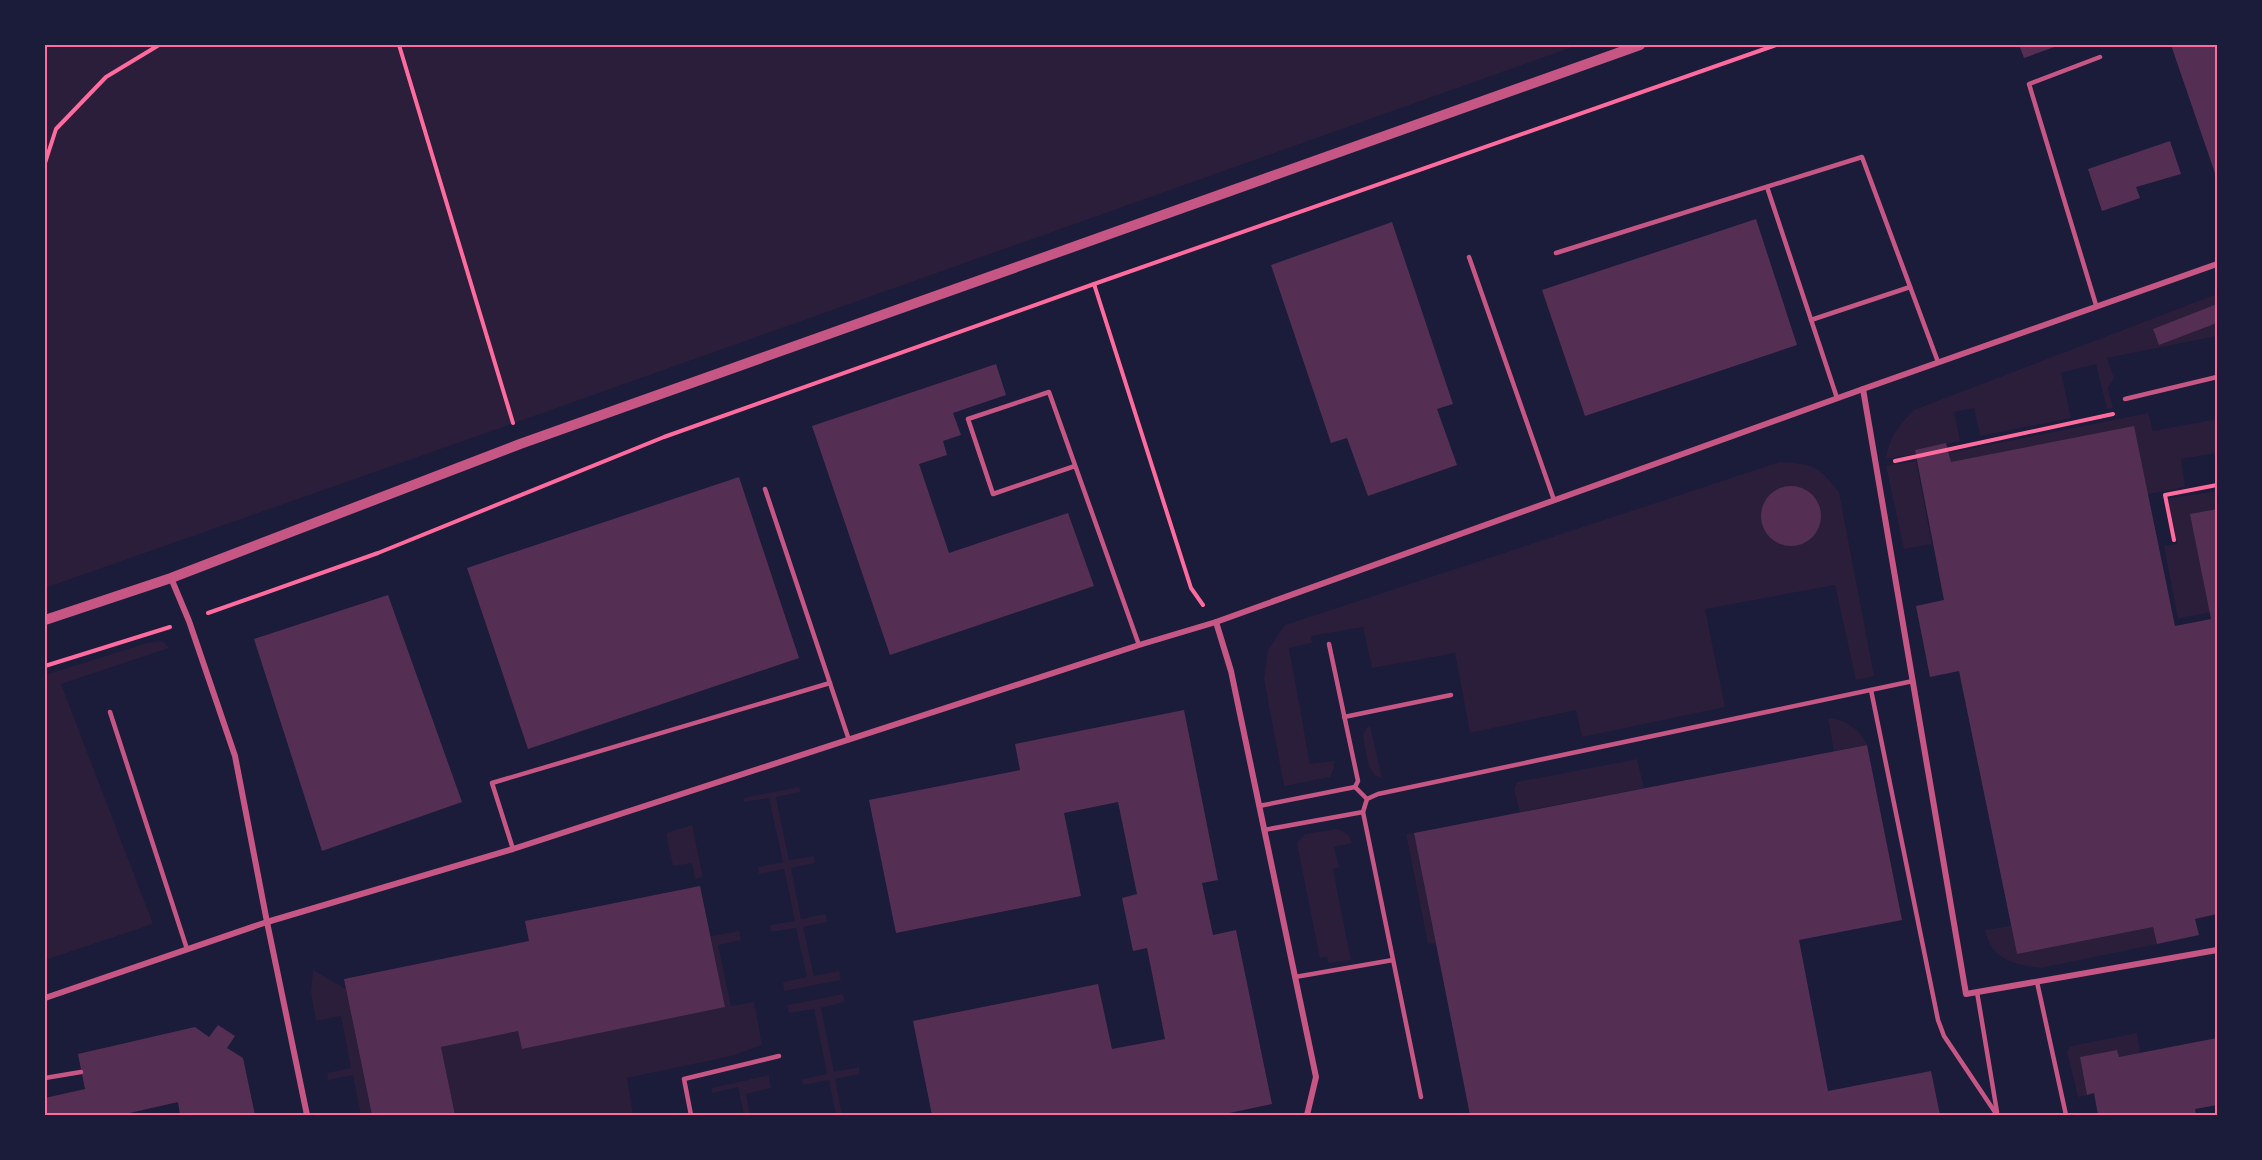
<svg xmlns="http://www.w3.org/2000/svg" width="2262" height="1160" font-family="'IBM Plex Sans',sans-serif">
<rect width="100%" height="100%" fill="#1b1b3a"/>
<g fill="#2a1e3b">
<polygon points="45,45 1578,45 534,416 45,588"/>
<path d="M 2217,294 L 2217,304 L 2153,329 L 2159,345 L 2217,323 L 2217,336 L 2107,358 L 2114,378 L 2108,388 L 2113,408 L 2107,409 L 2096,364 L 2061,373 L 2071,418 L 1980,436 L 1974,408 L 1954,412 L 1960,441 L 1916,450 L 1915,454 L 1886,459 C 1889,437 1899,425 1914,410 Z"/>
<polygon points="2148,413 2153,431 2217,419 2217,453 2181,459 2185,487 2148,494 1951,462 1949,453"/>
<polygon points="1916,461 1932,544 1904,549 1886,466"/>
<path d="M 1780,462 C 1812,464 1819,465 1839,492 L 1874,676 L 1856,680 L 1835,585 L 1705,609 L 1725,707 L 1582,737 L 1576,710 L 1470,733 L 1455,653 L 1372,668 L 1363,627 L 1311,636 L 1312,643 L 1289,648 L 1310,764 L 1334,761 L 1334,768 L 1330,777 L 1284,786 L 1264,679 L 1268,650 L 1285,625 Z"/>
<polygon points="2217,491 2217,509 2191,514 2210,612 2178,619 2164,546 2177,544 2168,499"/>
<polygon points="162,641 169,648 61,684 153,924 45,960 45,675 147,643"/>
<path d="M 1833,718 C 1850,723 1859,729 1867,745 L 1834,751 L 1828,719 Z"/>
<path d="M 1370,726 L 1382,778 C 1366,776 1366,748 1363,735 L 1366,729 Z"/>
<polygon points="1637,759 1644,788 1520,812 1514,789 1517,782"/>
<polygon points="799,787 801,792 776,797 789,860 814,856 815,863 791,868 801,919 826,914 827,922 803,927 814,976 839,971 841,980 784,991 783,982 807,977 796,928 771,932 770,925 795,921 784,869 759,874 758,867 783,862 769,798 744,802 743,798"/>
<polygon points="692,825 703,877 695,879 692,863 673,866 666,833"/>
<path d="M 1336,829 C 1345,831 1349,834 1352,843 L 1334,847 L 1339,867 L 1333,869 L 1351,960 L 1328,963 L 1327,957 L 1320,958 L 1297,843 L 1305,834 Z"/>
<polygon points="1414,833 1436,943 1428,944 1406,834"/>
<path d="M 2011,926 L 2017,954 L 2153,927 L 2157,944 L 2041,968 C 2014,965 1991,959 1985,930 Z"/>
<polygon points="739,931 741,940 718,945 731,1006 754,1002 762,1045 731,1056 627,1078 633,1115 455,1115 441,1047 518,1031 522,1049 724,1007 711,936"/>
<polygon points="313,970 346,989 372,1115 361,1115 353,1075 328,1080 327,1073 351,1068 341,1016 316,1021 311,992"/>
<polygon points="843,994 845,1002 821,1008 834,1072 859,1067 860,1074 835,1079 842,1115 836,1115 829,1080 803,1085 802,1079 827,1074 814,1009 789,1013 787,1005"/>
<polygon points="2137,1033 2140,1053 2119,1057 2117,1050 2080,1057 2087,1095 2078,1097 2067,1052 2071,1046"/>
<polygon points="769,1075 771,1088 746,1094 750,1115 744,1115 738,1087 712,1093 712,1088"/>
</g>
<g fill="#542f53">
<polygon points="2019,45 2060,45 2024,58"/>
<polygon points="2171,45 2217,45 2217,179"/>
<polygon points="2170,141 2181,174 2136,187 2140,198 2102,211 2088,169"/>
<polygon points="1756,219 1797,345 1585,416 1542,290"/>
<polygon points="1392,222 1453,404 1437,409 1457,465 1368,496 1347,438 1331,443 1271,265"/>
<polygon points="2217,304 2217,323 2159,345 2153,329"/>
<polygon points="996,364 1006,395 953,413 961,435 943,441 947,455 919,464 949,553 1068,513 1094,586 890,655 812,426"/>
<polygon points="2134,426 2175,626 2211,619 2190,514 2217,509 2217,914 2195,919 2199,935 2157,944 2153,927 2017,954 1959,671 1930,677 1916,606 1944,600 1915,450 1946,443 1951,462"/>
<polygon points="739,477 799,658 528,749 467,568"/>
<circle cx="1791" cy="516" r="30"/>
<polygon points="388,595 462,802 322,851 254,639"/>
<polygon points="1184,710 1218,880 1202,883 1213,935 1236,930 1272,1104 1220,1115 932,1115 913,1021 1098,984 1112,1049 1165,1039 1147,948 1133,951 1122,898 1137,894 1118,802 1064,813 1081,896 896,933 869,800 1020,770 1015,744"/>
<polygon points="1867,745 1902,920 1799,940 1828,1091 1931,1071 1940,1115 1470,1115 1414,833"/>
<polygon points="700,886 725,1007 522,1049 518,1031 441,1047 455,1115 372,1115 344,979 529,941 525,921"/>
<polygon points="218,1025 235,1036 227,1048 243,1058 255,1115 180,1115 178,1102 121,1115 45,1115 45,1098 85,1089 78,1054 195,1027 209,1037"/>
<polygon points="2217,1038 2217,1105 2195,1109 2196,1115 2098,1115 2094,1093 2087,1095 2080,1057 2117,1050 2119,1057"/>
</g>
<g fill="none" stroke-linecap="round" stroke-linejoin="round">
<g stroke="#ff6b9d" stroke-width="4">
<polyline points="399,45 513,423"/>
<polyline points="45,163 56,129 106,77 159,45"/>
<polyline points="1094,284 1191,588 1203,605"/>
<polyline points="1895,461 2113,414"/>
<polyline points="2174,540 2165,495 2217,485"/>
<polyline points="208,613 378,553 664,437 1094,284 1776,45"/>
<polyline points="45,666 170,627"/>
</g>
<g stroke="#c65784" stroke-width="4.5">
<polyline points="1767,187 1837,398"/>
<polyline points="1556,253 1862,157 1938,362"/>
<polyline points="1469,257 1554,500"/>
<polyline points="2096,305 2029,84 2100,57"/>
<polyline points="1811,320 1910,287"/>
<polyline points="2125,399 2217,377"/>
<polyline points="1075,466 993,494 968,419 1049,392 1139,645"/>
<polyline points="765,489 849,740"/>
<polyline points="1871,690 1938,1020 1944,1036 1997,1115"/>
<polyline points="110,712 187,949"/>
<polyline points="1344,717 1451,695"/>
<polyline points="1355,787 1367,799"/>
<polyline points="1259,806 1355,787 1358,781 1329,644"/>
<polyline points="1264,830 1363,812"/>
<polyline points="513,849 492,783 830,683"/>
<polyline points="1295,977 1393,960"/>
<polyline points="2037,982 2066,1115"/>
<polyline points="1977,992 1997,1112"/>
<polyline points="45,1078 81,1072"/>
<polyline points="1421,1097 1363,812 1367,799 1378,794 1913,681"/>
<polyline points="691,1115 684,1079 779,1056"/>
</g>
<g stroke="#c65784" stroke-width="6">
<polyline points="1863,389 1966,994 2217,950"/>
<polyline points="171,578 189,621 235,756 267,922 307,1115"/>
<polyline points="1216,622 1231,671 1316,1077 1307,1115"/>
<polyline points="45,998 267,922 513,849 1139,645 1216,622 1863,389 2217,264"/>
</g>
<polyline stroke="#c65784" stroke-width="10" points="45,620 171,578 520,444 1640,45"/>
</g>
<rect width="2262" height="1160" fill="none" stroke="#1b1b3a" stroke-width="93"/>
<rect x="46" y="46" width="2170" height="1068" fill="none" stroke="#ff6b9d" stroke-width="2"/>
</svg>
